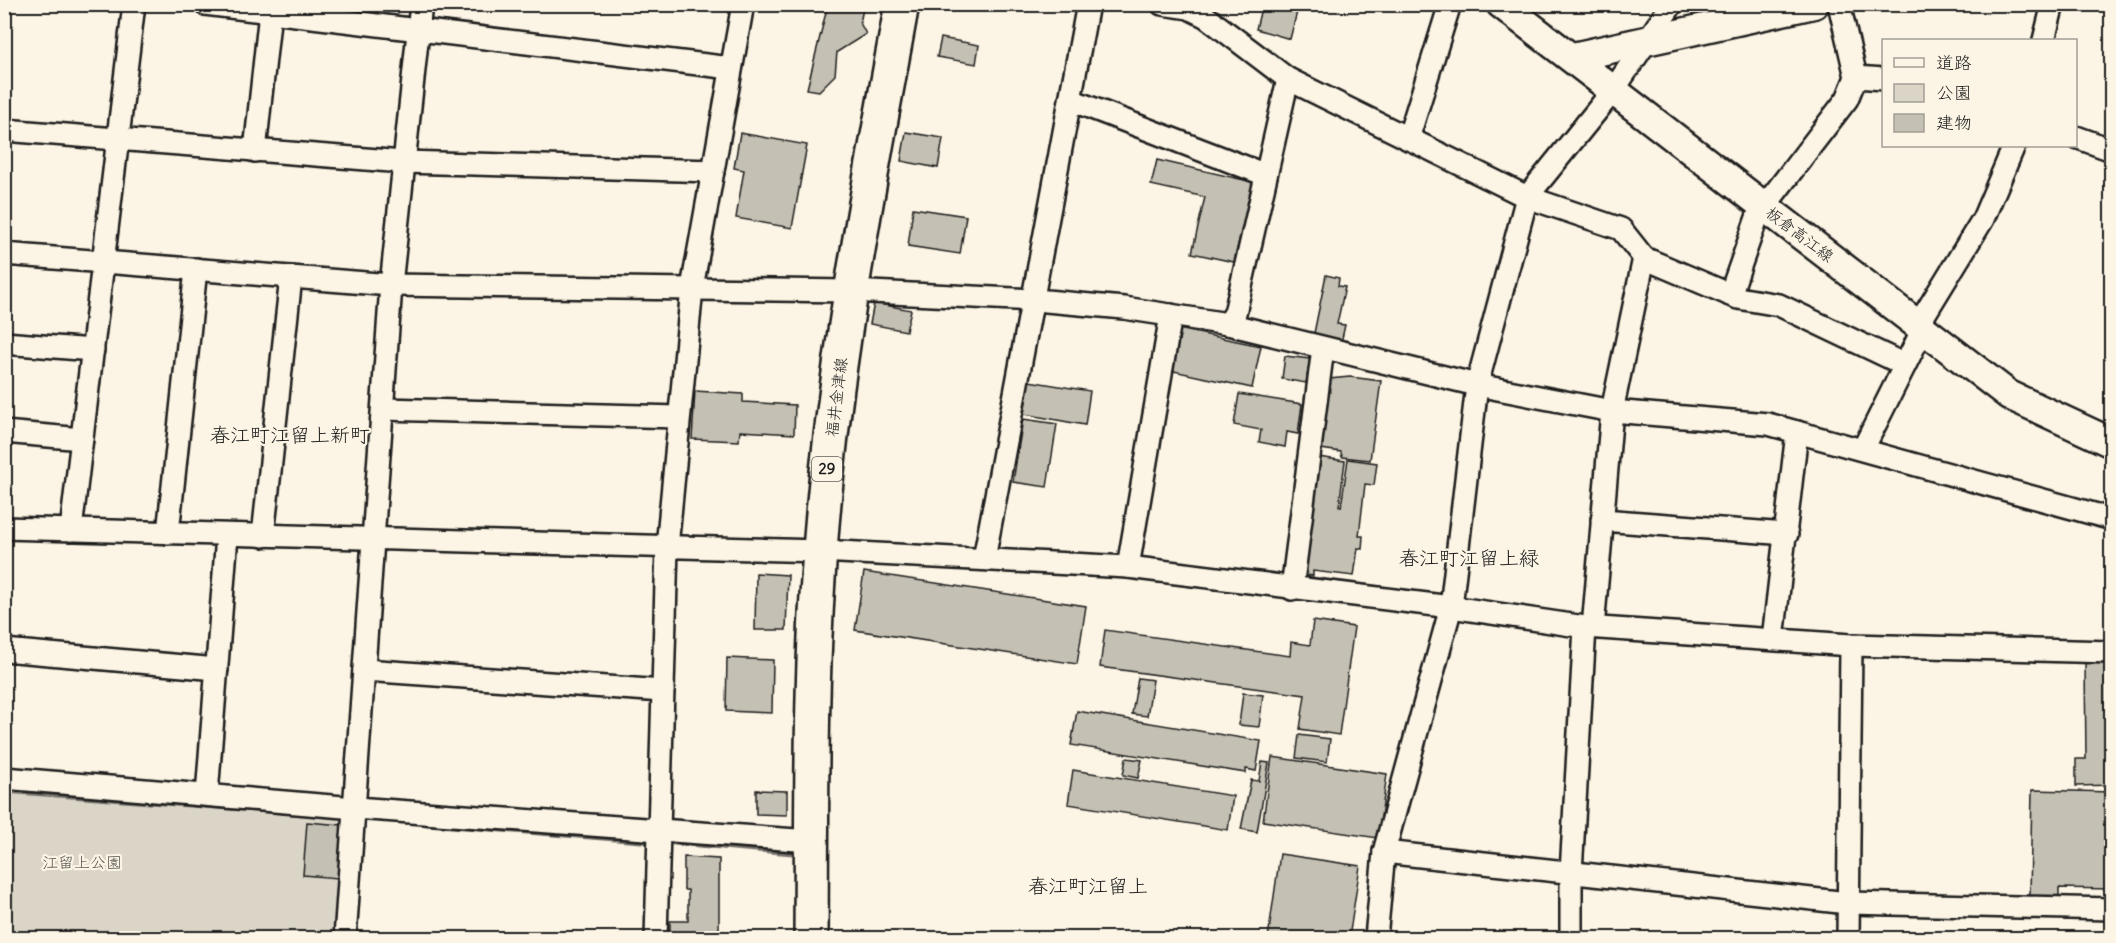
<svg xmlns="http://www.w3.org/2000/svg" width="2116" height="943" font-family="Delius,'Klee One',sans-serif">
<rect width="100%" height="100%" fill="#fcf5e5"/>
<filter id="ink" filterUnits="userSpaceOnUse"><feTurbulence type="fractalNoise" baseFrequency=".0167" numOctaves="2"/><feDisplacementMap in="SourceGraphic" scale="12" xChannelSelector="R" yChannelSelector="G"/><feConvolveMatrix kernelMatrix="1 2 1 2 8 2 1 2 1" color-interpolation-filters="sRGB"/></filter>
<g filter="url(#ink)">
<polygon fill="#dbd5c8" stroke="#7c7872" stroke-width="1.5" points="4,778 355,808 345,938 5,938"/>
<g fill="none" stroke-linecap="round" stroke-linejoin="round">
<g stroke="#75726c" stroke-width="5">
<polyline points="4,791 295,813"/>
<polyline points="427,824 654,842"/>
<polyline points="663,842 793,853"/>
</g>
</g>
<g fill="#c4c0b3" stroke="#1c1c1c" stroke-width="1.5">
<polygon points="828,4 864,4 860,23 866,34 837,52 835,75 819,91 807,89"/>
<polygon points="1262,4 1299,4 1290,39 1256,29"/>
<polygon points="941,38 979,45 976,64 937,57"/>
<polygon points="906,132 943,138 938,168 901,161"/>
<polygon points="740,133 807,145 792,228 736,218 744,170 734,168"/>
<polygon points="1157,160 1253,182 1234,262 1192,253 1205,197 1151,185"/>
<polygon points="913,208 966,216 960,254 908,246"/>
<polygon points="1326,275 1339,278 1338,286 1345,287 1337,324 1345,325 1341,343 1313,338"/>
<polygon points="874,303 911,310 906,331 870,324"/>
<polygon points="1178,329 1261,346 1252,388 1169,370"/>
<polygon points="1285,356 1310,359 1306,383 1282,379"/>
<polygon points="1350,377 1381,381 1370,460 1342,457 1341,452 1321,449 1329,379"/>
<polygon points="1029,381 1090,391 1085,425 1024,414"/>
<polygon points="695,391 743,394 743,402 795,405 794,434 740,431 739,441 692,439"/>
<polygon points="1239,394 1302,404 1298,434 1287,432 1285,447 1259,442 1261,430 1234,425"/>
<polygon points="1023,419 1057,424 1047,487 1013,482"/>
<polygon points="1318,457 1345,461 1339,506 1341,507 1348,459 1377,463 1374,485 1365,484 1359,536 1363,536 1362,549 1358,548 1354,576 1313,571 1313,576 1306,575 1307,571 1304,569"/>
<polygon points="864,572 1086,606 1077,664 855,630"/>
<polygon points="756,573 788,575 786,630 755,630"/>
<polygon points="1313,621 1354,627 1339,735 1300,729 1305,695 1100,667 1105,630 1290,656 1291,642 1310,645"/>
<polygon points="727,658 773,660 772,713 726,711"/>
<polygon points="2085,663 2112,663 2112,785 2076,786 2076,759 2086,759"/>
<polygon points="1138,678 1153,680 1147,716 1132,714"/>
<polygon points="1243,693 1263,695 1259,727 1239,725"/>
<polygon points="1077,711 1261,741 1256,771 1246,769 1246,773 1071,745"/>
<polygon points="1299,735 1330,739 1327,762 1296,758"/>
<polygon points="1272,757 1387,774 1378,838 1263,821"/>
<polygon points="1126,758 1142,760 1138,778 1123,775"/>
<polygon points="1262,762 1269,763 1257,832 1241,829 1251,780 1259,781"/>
<polygon points="1073,770 1233,796 1228,830 1068,804"/>
<polygon points="756,790 787,791 787,815 756,814"/>
<polygon points="2032,790 2112,792 2112,889 2059,888 2059,897 2030,896"/>
<polygon points="307,822 342,825 338,878 303,875"/>
<polygon points="1280,854 1360,866 1349,938 1268,938"/>
<polygon points="684,857 719,859 719,938 670,938 670,921 688,921 688,890 684,890"/>
</g>
<g fill="none" stroke-linecap="round" stroke-linejoin="round">
<g stroke="#1c1c1c" stroke-width="26">
<g id="street">
<polyline points="205,4 731,68"/>
<polyline points="1162,4 1189,8 1205,16 1288,79 1527,197 1621,229 1644,258 1738,298 1779,305 1905,365"/>
<polyline points="2044,40 2053,4"/>
<polyline points="1856,77 1884,79"/>
<polyline points="1071,100 1266,175"/>
<polyline points="4,130 403,162 713,171"/>
<polyline points="2076,137 2112,150"/>
<polyline points="1408,139 1450,4"/>
<polyline points="255,151 270,12"/>
<polyline points="4,254 391,285 850,291 1035,300 1124,308 1228,324 1477,385 1612,411 1768,424 2112,519"/>
<polyline points="1730,295 1758,215 1847,99 1856,77 1839,4"/>
<polyline points="1228,324 1235,313 1288,79"/>
<polyline points="1918,325 1983,219 2014,146"/>
<polyline points="4,343 93,350"/>
<polyline points="383,409 679,417"/>
<polyline points="4,432 82,439"/>
<polyline points="1863,449 1923,329"/>
<polyline points="1602,520 1787,534"/>
<polyline points="4,528 820,551 1128,567 1451,607 1585,627 1851,645 2112,652"/>
<polyline points="71,530 134,4"/>
<polyline points="168,533 196,269"/>
<polyline points="263,536 291,277"/>
<polyline points="984,559 1088,4"/>
<polyline points="1128,567 1171,315"/>
<polyline points="1292,589 1323,348"/>
<polyline points="1593,628 1612,411 1644,258"/>
<polyline points="1773,639 1797,432"/>
<polyline points="4,650 217,669"/>
<polyline points="364,670 663,691"/>
<polyline points="4,778 355,808 811,841"/>
<polyline points="207,795 227,535"/>
<polyline points="1384,852 1848,903 2112,909"/>
<polyline points="345,938 391,285 421,4"/>
<polyline points="656,938 667,547 692,288 743,4"/>
<polyline points="1376,938 1384,852 1451,607 1477,385 1527,197 1612,92 1672,4"/>
<polyline points="1571,938 1571,873 1585,627"/>
<polyline points="1848,938 1851,645"/>
</g>
</g>
<g stroke="#1c1c1c" stroke-width="33">
<g id="secondary">
<polyline points="1501,4 2009,395 2112,443"/>
<polyline points="1573,57 1814,4"/>
</g>
</g>
<g stroke="#1c1c1c" stroke-width="38">
<path id="primary" d="M 811,938 C 812,809 810,680 820,551 C 833,367 869,186 902,4"/>
</g>
<use href="#street" stroke="#fcf5e5" stroke-width="21"/>
<use href="#secondary" stroke="#fcf5e5" stroke-width="28"/>
<use href="#primary" stroke="#fcf5e5" stroke-width="33"/>
</g>
</g>
<g text-anchor="middle" stroke-width="4.5" stroke-linejoin="round" paint-order="stroke">
<rect fill="#fcf5e5" stroke="#5f5d58" stroke-width="1.5" x="812" y="457" width="30" height="24" rx="4.5"/>
<g font-size="15" font-weight="bold" fill="#1c1c1c">
<text x="827" y="474">29</text>
</g>
<g font-size="16" fill="#1c1c1c" stroke="#fcf5e5">
<text transform="translate(1800 234) rotate(37)" y="6">板倉高江線</text>
<text transform="translate(836 397) rotate(-83)" y="6">福井金津線</text>
</g>
<g font-size="16" fill="#555450" stroke="#fcf5e5">
<text x="82" y="868">江留上公園</text>
</g>
<g font-size="20" fill="#1c1c1c" stroke="#fcf5e5">
<text x="290" y="442">春江町江留上新町</text>
<text x="1469" y="565">春江町江留上緑</text>
<text x="1088" y="893">春江町江留上</text>
</g>
</g>
<rect width="2116" height="943" fill="none" stroke="#fcf5e5" stroke-width="24"/>
<rect x="12" y="12" width="2092" height="919" fill="none" stroke="#1c1c1c" stroke-width="2" filter="url(#ink)"/>
<rect x="1882" y="39" width="195" height="108" fill="#fcf5e5" stroke="#a29e95" stroke-width="1.5"/>
<rect x="1894" y="58" width="30" height="9" fill="#fcf5e5" stroke="#a29e95" stroke-width="1.5"/>
<text x="1936" y="69" font-size="18" fill="#1c1c1c">道路</text>
<rect x="1894" y="84" width="30" height="18" fill="#dbd5c8" stroke="#a29e95" stroke-width="1.5"/>
<text x="1936" y="99" font-size="18" fill="#1c1c1c">公園</text>
<rect x="1894" y="114" width="30" height="18" fill="#c4c0b3" stroke="#a29e95" stroke-width="1.5"/>
<text x="1936" y="129" font-size="18" fill="#1c1c1c">建物</text>
</svg>
